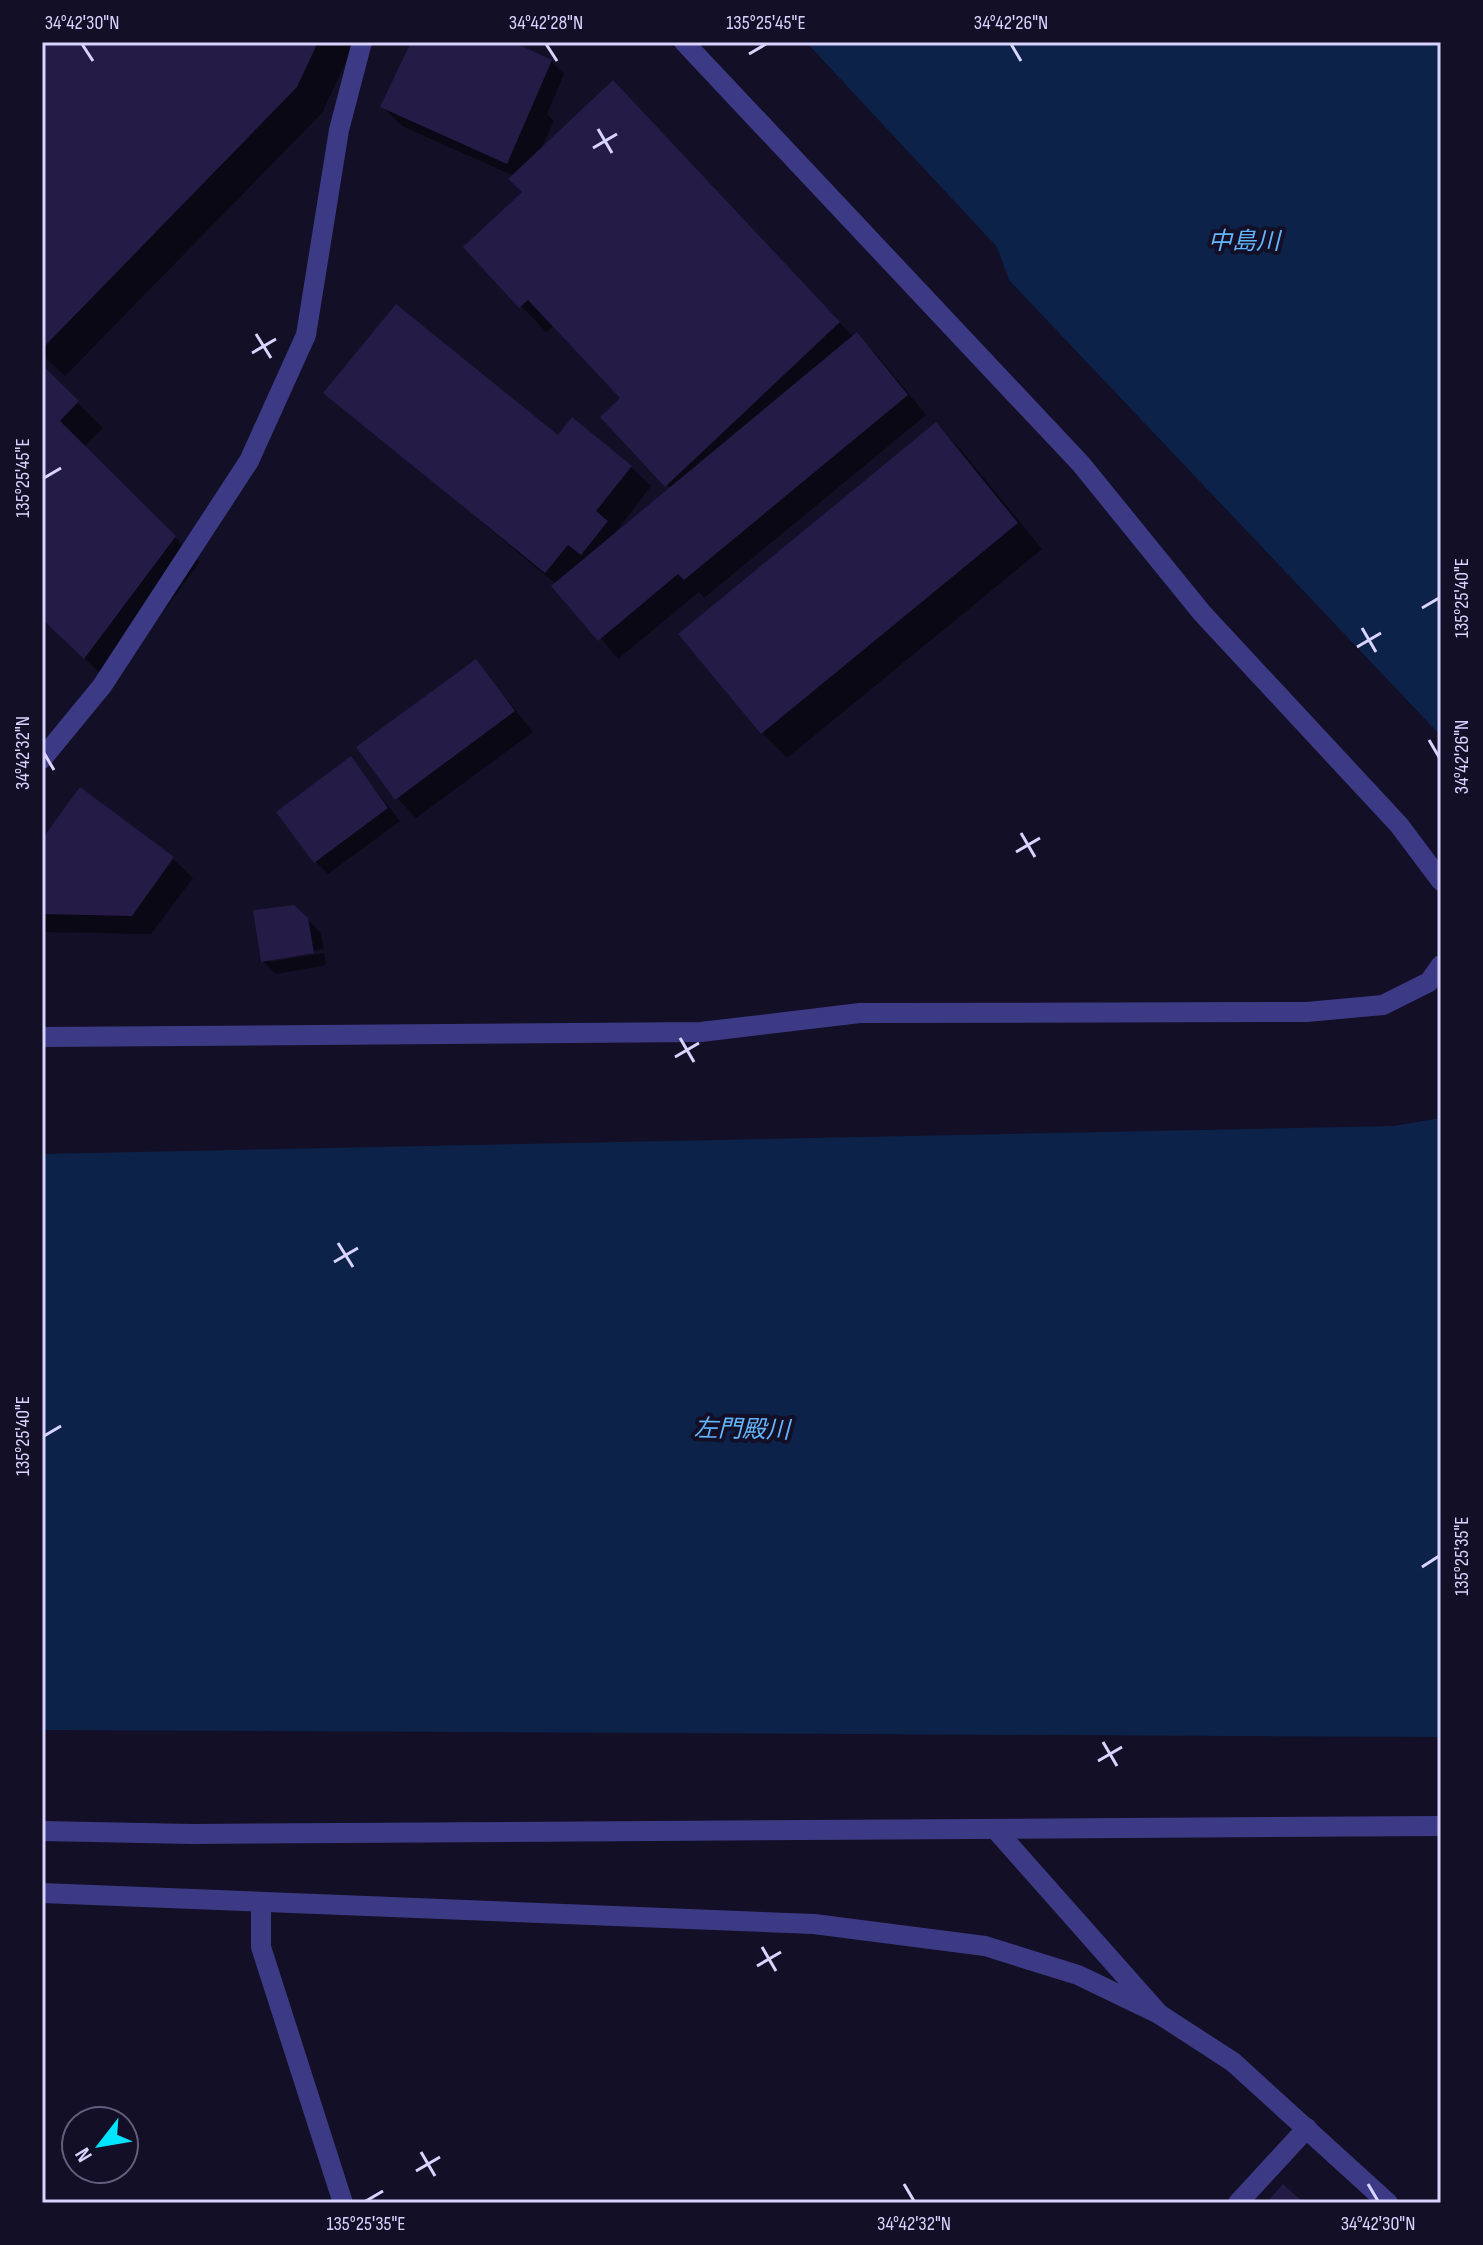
<svg xmlns="http://www.w3.org/2000/svg" width="1483" height="2245" font-family="'Sofia Sans Condensed','Noto Sans JP',sans-serif">
<rect width="100%" height="100%" fill="#130f26"/>
<g fill="#0c2248">
<polygon points="806,42 1441,42 1441,736 1009,280 997,247"/>
<polygon points="1441,1118 1441,1737 42,1730 42,1154 1393,1126"/>
</g>
<g fill="#0007">
<polygon points="42,42 355,42 322,113 65,376 42,355"/>
<polygon points="413,42 508,42 551,61 564,74 547,114 554,121 540,151 638,108 854,338 857,335 877,355 926,415 704,598 699,592 618,659 556,584 326,393 558,437 631,467 651,486 611,538 671,489 603,417 622,398 554,325 546,332 466,247 524,192 514,176 402,126 382,106 409,46 419,50"/>
<polygon points="42,368 103,428 83,448 200,562 110,683 42,617"/>
<polygon points="935,425 961,450 1042,549 787,758 762,733"/>
<polygon points="476,661 533,732 416,818 397,798"/>
<polygon points="351,759 400,821 328,874 315,861"/>
<polygon points="80,790 173,859 193,878 151,934 42,932 42,842"/>
<polygon points="307,919 321,933 324,949 271,958 271,962 324,953 326,965 276,974 263,961"/>
</g>
<g fill="#241b47">
<polygon points="42,42 318,42 297,87 42,349"/>
<polygon points="411,42 513,42 552,60 507,164 380,107"/>
<polygon points="613,80 840,322 665,487 600,417 620,398 528,300 519,308 463,247 522,192 508,179"/>
<polygon points="396,304 558,435 572,417 632,466 596,511 608,521 581,555 568,545 545,573 323,393"/>
<polygon points="857,332 908,395 684,580 678,574 598,641 551,586"/>
<polygon points="42,365 79,401 60,421 176,536 84,659 42,619"/>
<polygon points="936,422 1018,523 761,734 678,634"/>
<polygon points="476,659 515,711 395,800 356,747"/>
<polygon points="351,756 388,808 314,863 276,812"/>
<polygon points="80,787 174,857 132,916 42,914 42,839"/>
<polygon points="294,905 308,918 314,953 261,962 253,910"/>
<polygon points="1283,2184 1304,2203 1266,2203"/>
</g>
<g fill="none" stroke-linecap="round" stroke-linejoin="round">
<g stroke="#3d3a85" stroke-width="20">
<polyline points="684,42 1081,464 1202,613 1399,825 1441,881"/>
<polyline points="42,1037 701,1032 860,1013 1307,1012 1383,1005 1429,982 1441,965"/>
<polyline points="996,1830 1159,2014"/>
</g>
<g stroke="#3d3a85" stroke-width="20">
<polyline points="42,759 102,686 249,461 306,335 339,130 362,42"/>
<polyline points="42,1831 192,1834 1441,1826"/>
<polyline points="42,1893 814,1924 985,1946 1078,1975 1159,2014 1233,2062 1388,2203"/>
<polyline points="261,1902 261,1947 343,2203"/>
<polyline points="1238,2203 1307,2128"/>
</g>
</g>
<path fill="none" stroke="#d9d4ff" stroke-width="3" d="M 82,44 L 93,61M 546,44 L 557,61M 1011,44 L 1021,61M 749,54 L 766,44M 598,129 L 612,153M 593,148 L 617,134M 256,334 L 271,358M 252,353 L 276,339M 44,478 L 61,468M 1422,608 L 1439,598M 1362,628 L 1376,652M 1357,647 L 1381,633M 1429,740 L 1439,757M 44,753 L 54,770M 1021,833 L 1035,857M 1016,852 L 1040,838M 680,1038 L 694,1062M 675,1057 L 699,1043M 338,1243 L 353,1267M 334,1262 L 358,1248M 44,1436 L 61,1426M 1422,1567 L 1439,1556M 1103,1742 L 1117,1766M 1098,1761 L 1122,1747M 762,1947 L 776,1971M 757,1966 L 781,1952M 421,2152 L 435,2176M 416,2171 L 440,2157M 904,2184 L 914,2201M 1368,2184 L 1378,2201M 366,2201 L 383,2191"/>
<g text-anchor="middle" stroke-width="8" stroke-linejoin="round" paint-order="stroke">
<g font-size="24" font-style="italic" fill="#62b6ff" stroke="#130f26">
<text x="1244" y="249">中島川</text>
<text transform="translate(742 1429) rotate(1)" y="8">左門殿川</text>
</g>
</g>
<rect width="1483" height="2245" fill="none" stroke="#130f26" stroke-width="88"/>
<g transform="translate(100 2145) rotate(239)"><circle r="38" fill="#130f26" stroke="#625e7d" stroke-width="2"/>
<path d="M0-6L14 30L0 20L-14 30Z" fill="#00e5ff"/>
<text y="-12" font-size="22" font-weight="bold" text-anchor="middle" fill="#d9d4ff">N</text>
</g>
<rect x="44" y="44" width="1395" height="2157" fill="none" stroke="#d9d4ff" stroke-width="3"/>
<g font-size="20" text-anchor="middle" fill="#d9d4ff">
<text x="82" y="29">34°42'30"N</text>
<text x="546" y="29">34°42'28"N</text>
<text x="766" y="29">135°25'45"E</text>
<text x="1011" y="29">34°42'26"N</text>
<text transform="translate(22 478) rotate(-90)" y="7">135°25'45"E</text>
<text transform="translate(1461 598) rotate(-90)" y="7">135°25'40"E</text>
<text transform="translate(22 753) rotate(-90)" y="7">34°42'32"N</text>
<text transform="translate(1461 757) rotate(-90)" y="7">34°42'26"N</text>
<text transform="translate(22 1436) rotate(-90)" y="7">135°25'40"E</text>
<text transform="translate(1461 1556) rotate(-90)" y="7">135°25'35"E</text>
<text x="366" y="2230">135°25'35"E</text>
<text x="914" y="2230">34°42'32"N</text>
<text x="1378" y="2230">34°42'30"N</text>
</g>
</svg>
